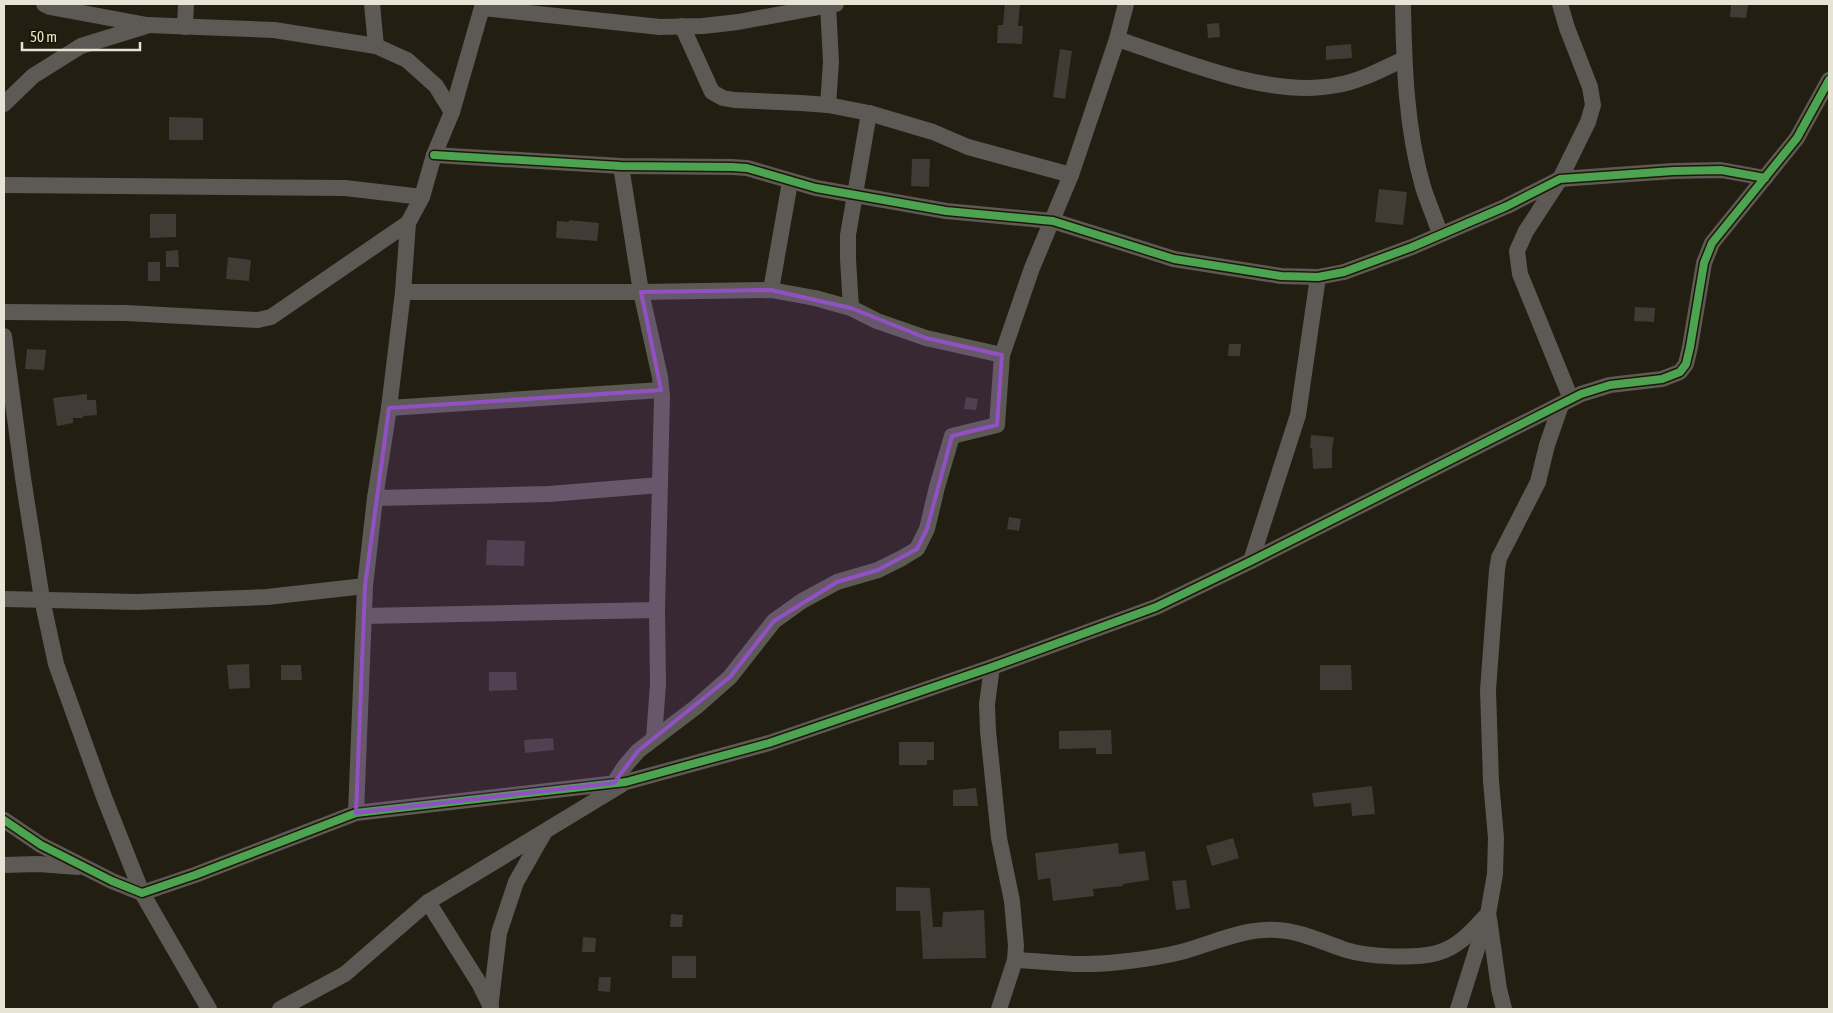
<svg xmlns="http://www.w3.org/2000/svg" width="1833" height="1013" font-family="'Asap Condensed',sans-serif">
<rect width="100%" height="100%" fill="#221e11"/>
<g fill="#413b36">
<polygon points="1005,4 1020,4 1018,26 1023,26 1022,44 997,43 998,25 1003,25"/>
<polygon points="1731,4 1748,5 1746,18 1730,17"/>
<polygon points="1219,23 1220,37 1208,38 1207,24"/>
<polygon points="1351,44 1352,58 1326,60 1326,46"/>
<polygon points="1060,49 1072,51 1065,99 1053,97"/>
<polygon points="169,117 203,118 203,140 169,140"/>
<polygon points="912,159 930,159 929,187 911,186"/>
<polygon points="1379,189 1407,192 1403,225 1375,222"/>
<polygon points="150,214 176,214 176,237 150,238"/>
<polygon points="569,220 599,223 597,241 556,238 557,221 569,222"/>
<polygon points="178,250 179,267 166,267 166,251"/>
<polygon points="228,257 251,260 249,281 226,279"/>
<rect x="148" y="262" width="12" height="19"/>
<polygon points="1635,307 1655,308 1654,322 1634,321"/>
<polygon points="1229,344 1241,344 1240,356 1228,356"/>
<polygon points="27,349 46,350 44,370 25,369"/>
<polygon points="87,394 87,400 96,400 97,415 83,416 83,418 73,418 73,423 57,426 53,398"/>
<polygon points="966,397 978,399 976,410 964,409"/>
<polygon points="1311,435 1334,437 1332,449 1332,468 1313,469 1312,448 1310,448"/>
<polygon points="1009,517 1021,519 1019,531 1007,529"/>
<polygon points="487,540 525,541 524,566 486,565"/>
<polygon points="249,664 250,688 229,689 227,665"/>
<polygon points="281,665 301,665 302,680 281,680"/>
<polygon points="1320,665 1351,665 1352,690 1320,690"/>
<polygon points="489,672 516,672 517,690 489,691"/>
<polygon points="1111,730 1112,754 1096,754 1096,748 1059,749 1059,731"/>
<polygon points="553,738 554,750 525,753 524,740"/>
<polygon points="899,742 934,742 934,760 927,760 927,765 899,765"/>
<polygon points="1372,786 1375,814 1352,816 1351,803 1314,807 1312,793"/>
<polygon points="976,788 978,806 953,806 953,790"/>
<polygon points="1233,838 1239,858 1212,866 1206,846"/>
<polygon points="1118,843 1119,854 1145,851 1149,880 1123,884 1123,886 1093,889 1094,896 1053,901 1050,878 1038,880 1035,853"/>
<polygon points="1186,880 1190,908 1176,910 1172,881"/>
<polygon points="896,887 930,888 933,927 942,927 943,912 984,910 986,958 923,959 920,911 896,911"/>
<polygon points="671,914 683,915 682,927 670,927"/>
<polygon points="583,937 596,938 595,952 582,952"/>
<rect x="672" y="956" width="24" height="22"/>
<polygon points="599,977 611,977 610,992 598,991"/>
</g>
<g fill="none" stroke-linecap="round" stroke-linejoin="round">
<g stroke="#5d5955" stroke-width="16">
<polyline points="44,4 50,7 147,25 274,30 376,46 407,60 436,86 452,112"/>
<polyline points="372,4 376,46"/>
<path d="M 1403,4 C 1404,65 1406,128 1423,187 C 1428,203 1435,218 1440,234"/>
<polyline points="1560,4 1567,28 1590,87 1593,105 1588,122 1560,179 1526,231 1517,251 1520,274 1571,399"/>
<polyline points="828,5 831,62 828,105"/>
<polyline points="483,8 660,27 703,26 738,22 836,4"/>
<polyline points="682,26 712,92 723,98 734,100 801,103 828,105 869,113 933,132 968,147 1071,175"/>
<polyline points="185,27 186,4"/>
<path d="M 1117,39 C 1182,60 1269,99 1337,85 C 1361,81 1382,69 1404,59"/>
<polyline points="4,104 33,76 81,46 146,26"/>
<polyline points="434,155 621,166 732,167 747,168 816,188 946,211 1053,221 1174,259 1281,276 1318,277 1344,272 1412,247 1507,206 1560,179 1673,171 1721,170 1765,178"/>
<polyline points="621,166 641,292 660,377 662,396 657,610 658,684 654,738"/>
<polyline points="4,185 345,188 422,197"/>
<polyline points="771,290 790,182"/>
<polyline points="403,292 641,292 771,290 815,298 851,308 877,321 926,338 1002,355"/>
<polyline points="851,308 848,259 848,235 869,113"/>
<polyline points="4,312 126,313 258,320 271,317 408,223"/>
<polyline points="4,336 23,478 42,599 56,664 104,797 142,893 209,1009"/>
<polyline points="389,408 661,390"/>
<polyline points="375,498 549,494 660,485"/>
<polyline points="1251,561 1298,415 1318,277"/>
<polyline points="4,599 137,602 267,597 365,586"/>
<polyline points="364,616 657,610"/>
<polyline points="992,667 987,704 988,731 999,838 1012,901 1016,946 1015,960 999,1009"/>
<polyline points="614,783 625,766 638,751 696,707 730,677 774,621 802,601 837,582 878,570 902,558 917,549 927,529 937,487 952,436 997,425 1002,355 1032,268 1071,175 1117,39 1126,4"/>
<polyline points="356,813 365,586 375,498 389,408 403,292 408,223 422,197 434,155 452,112 483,4"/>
<polyline points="4,820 41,845 112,881 142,893 195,875 356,813 626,782 769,743 992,667 1156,607 1251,561 1581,394 1610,385 1662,379 1680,372 1686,364 1690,347 1704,263 1712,243 1797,138 1829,80"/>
<polyline points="4,865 38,864 78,867"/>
<polyline points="428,902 479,983 491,1007"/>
<polyline points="1489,918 1499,989 1504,1009"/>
<path d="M 1015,960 C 1035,961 1056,963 1076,964 C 1105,965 1153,959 1181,952 C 1214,943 1243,928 1277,930 C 1301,931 1324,943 1346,950 C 1369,957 1414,959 1437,953 C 1457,948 1471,932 1485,917"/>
<polyline points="280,1009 345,974 428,902 621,785"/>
<polyline points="490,1009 499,933 516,882 544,833"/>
<polyline points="1458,1009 1488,914 1495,874 1496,838 1491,781 1488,690 1497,570 1499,558 1538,482 1547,445 1561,405"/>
</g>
<g stroke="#1e1803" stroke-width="11">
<g id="cycleway">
<polyline points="434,155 621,166 732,167 747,168 816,188 946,211 1053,221 1174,259 1281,276 1318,277 1344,272 1412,247 1507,206 1560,179 1673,171 1721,170 1765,178"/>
<polyline points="4,820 41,845 112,881 142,893 195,875 356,813 626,782 769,743 992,667 1156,607 1251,561 1581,394 1610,385 1662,379 1680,372 1686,364 1690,347 1704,263 1712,243 1797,138 1829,80"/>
</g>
</g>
<use href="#cycleway" stroke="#4ca352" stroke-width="8"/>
</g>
<path fill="#9151c3" fill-opacity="0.2" stroke="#9151c3" stroke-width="4" stroke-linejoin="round" d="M 771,290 L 851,308 L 926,338 L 1002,355 L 997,425 L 952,436 L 927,529 L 917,549 L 878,570 L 837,582 L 774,621 L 730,677 L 638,751 L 614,783 L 356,813 L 365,586 L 389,408 L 661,390 L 641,292 Z"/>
<rect width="1833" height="1013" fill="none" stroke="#e7e3d5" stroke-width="10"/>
<path d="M22 42v8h118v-8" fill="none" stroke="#e7e3d5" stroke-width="2.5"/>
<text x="30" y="42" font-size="15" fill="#e7e3d5" stroke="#1e1803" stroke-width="4" paint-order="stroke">50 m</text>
</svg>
